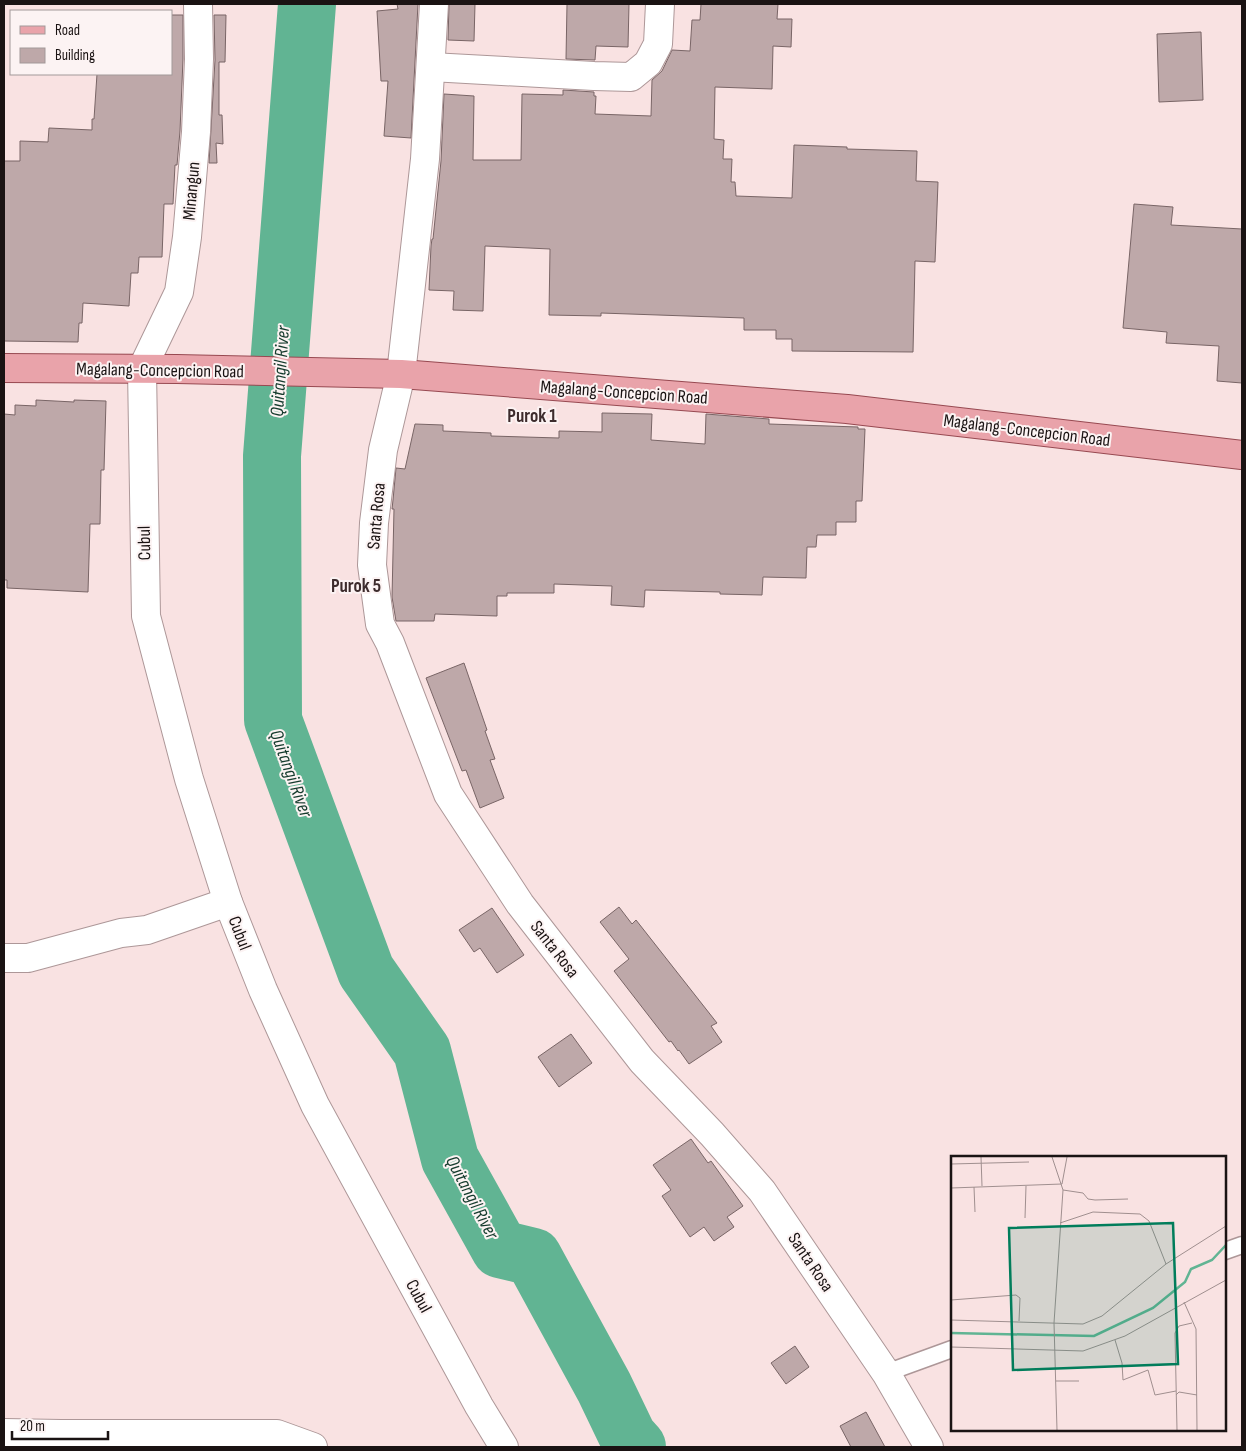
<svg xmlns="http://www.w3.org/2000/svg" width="1246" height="1451" font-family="'Sofia Sans Condensed',sans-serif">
<rect width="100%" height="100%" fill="#f9e2e2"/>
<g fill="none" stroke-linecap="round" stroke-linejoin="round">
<polyline stroke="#61b493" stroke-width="58" points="307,4 272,456 273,720 366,971 422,1051 450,1159 500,1249 533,1257 604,1387 628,1437 637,1447"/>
</g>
<g fill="#bea8a9" stroke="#796566">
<polygon points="397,4 418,4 411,138 384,136 388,81 381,81 377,11 398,9"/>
<polygon points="449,4 475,4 474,41 448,40"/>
<polygon points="567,4 629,4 628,47 596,46 595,60 566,59"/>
<polygon points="701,4 778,4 777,19 792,19 791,47 773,46 772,89 715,87 714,139 724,140 723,159 732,159 731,182 735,182 736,196 792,198 794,145 847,147 847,149 917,151 916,181 938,182 935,262 915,261 913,352 792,351 792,339 776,339 776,330 744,330 744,318 601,313 601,316 549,315 550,249 485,246 483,311 453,310 454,291 429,290 431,246 432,239 433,239 441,161 444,94 474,96 473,160 521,160 522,94 563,95 563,90 594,92 594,96 596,96 595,114 651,116 652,80 662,71 672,50 690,51 692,20 700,20"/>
<polygon points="171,15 183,15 183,59 180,131 177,165 175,165 173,204 164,204 162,257 139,257 138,273 131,273 129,306 83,303 82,323 79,323 78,342 4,341 4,161 20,161 20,141 48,142 49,128 92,130 92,119 94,119 97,74 171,74"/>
<polygon points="214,15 226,15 225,62 219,62 219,115 222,115 223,144 216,143 217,163 209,163 215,60"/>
<polygon points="1201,32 1203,100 1159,102 1157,34"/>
<polygon points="1134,204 1173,207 1171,225 1242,229 1242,383 1217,381 1219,346 1166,343 1167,332 1123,328"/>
<polygon points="36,400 74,402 74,400 106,401 104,470 101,470 100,524 90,524 88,592 7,588 7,580 4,580 4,414 15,415 15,405 36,406"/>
<polygon points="602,413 652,414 651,440 705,444 706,414 769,419 769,424 858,427 858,429 865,429 862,501 856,501 856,522 836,522 836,535 817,535 816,547 807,547 806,578 763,577 762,595 720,594 720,592 645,590 644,607 611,605 612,586 554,584 554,593 507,593 507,596 497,596 497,616 435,614 434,621 396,621 392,597 394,509 392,509 393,500 396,468 405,469 415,424 443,425 443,431 491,433 491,436 559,438 559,431 602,432"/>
<polygon points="464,663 487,730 485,731 495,759 490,760 504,798 480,808 466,770 462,771 426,678"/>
<polygon points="619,907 632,924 636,920 717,1023 711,1026 722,1042 689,1064 679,1050 678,1051 671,1041 669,1042 614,971 629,959 600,922"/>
<polygon points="492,908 524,955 497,973 480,948 474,952 459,930"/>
<polygon points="571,1034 592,1063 559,1087 538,1057"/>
<polygon points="691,1139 708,1163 711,1161 743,1206 727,1217 734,1227 714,1241 704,1227 690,1237 662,1196 671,1190 653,1165"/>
<polygon points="795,1346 809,1367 786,1384 771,1363"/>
<polygon points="866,1412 885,1447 851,1447 840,1426"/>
</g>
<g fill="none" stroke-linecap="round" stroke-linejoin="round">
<g stroke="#ad9798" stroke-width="19">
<g id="service">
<polyline points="1225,1251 1242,1245"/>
<polyline points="886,1373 952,1349"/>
</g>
</g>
<g stroke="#ad9798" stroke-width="30">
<g id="minor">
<polyline points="198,4 199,59 196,132 187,237 179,292 142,369 146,616 189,779 228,902 263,990 315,1105 479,1406 504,1447"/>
<polyline points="434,4 425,159 401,374 383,450 374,523 372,565 377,602 380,624 390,643 448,794 520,904 642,1061 712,1134 762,1191 886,1373 929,1447"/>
<polyline points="431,67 594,76 631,77 648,63 658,44 660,4"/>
<polyline points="4,958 28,958 121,933 147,930 228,902"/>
<polyline points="4,1433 61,1434 277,1434 313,1447"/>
</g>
</g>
<g stroke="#974951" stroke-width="30">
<polyline id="primary" points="4,368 177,369 401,374 847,409 1242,455"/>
</g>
<use href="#service" stroke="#fff" stroke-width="16"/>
<use href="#minor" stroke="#fff" stroke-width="28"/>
<use href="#primary" stroke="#e9a3aa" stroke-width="28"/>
</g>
<g text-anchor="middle" stroke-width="4" stroke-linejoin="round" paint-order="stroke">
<g font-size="18" fill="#1a1313" stroke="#fcf3f3">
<text transform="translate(191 191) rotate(-85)" y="6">Minangun</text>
<text transform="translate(160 370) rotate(1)" y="6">Magalang-Concepcion Road</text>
<text transform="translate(624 392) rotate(4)" y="6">Magalang-Concepcion Road</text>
<text transform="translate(1027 430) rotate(7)" y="6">Magalang-Concepcion Road</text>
<text transform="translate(376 516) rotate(-85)" y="6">Santa Rosa</text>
<text transform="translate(144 543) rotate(-91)" y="6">Cubul</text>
<text transform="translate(240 933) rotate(69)" y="6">Cubul</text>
<text transform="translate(555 949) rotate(52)" y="6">Santa Rosa</text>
<text transform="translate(811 1262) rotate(56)" y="6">Santa Rosa</text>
<text transform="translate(419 1296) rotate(61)" y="6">Cubul</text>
</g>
<g font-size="19" font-style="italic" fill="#153b2d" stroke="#fcf3f3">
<text transform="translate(279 371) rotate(-86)" y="7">Quitangil River</text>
<text transform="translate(292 773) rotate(70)" y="7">Quitangil River</text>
<text transform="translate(473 1197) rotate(62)" y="7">Quitangil River</text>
</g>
<g font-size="19" font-weight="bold" fill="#3d2c2d" stroke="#fcf3f3">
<text x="532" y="422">Purok 1</text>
<text x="356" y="592">Purok 5</text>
</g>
</g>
<g transform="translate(951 1156)">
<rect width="275" height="275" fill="#f9e2e2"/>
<path fill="none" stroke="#61b493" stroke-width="2.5" d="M 0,177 L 143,180 L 202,152 L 234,126 L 240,113 L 261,104 L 275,89"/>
<path fill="none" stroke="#a08f8f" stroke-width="1" d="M 30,1 L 31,30M 101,1 L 112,34 L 103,167 L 106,274M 0,8 L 78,6M 23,31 L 24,56M 0,32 L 111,28 L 116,1M 112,34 L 132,37 L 137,43 L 144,44 L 177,43M 74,62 L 75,30M 109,67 L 142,56 L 189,58 L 198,65 L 215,108M 0,144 L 65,139 L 69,142 L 68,165M 233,146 L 245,173 L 246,274M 0,164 L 132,168 L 151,160 L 215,108 L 275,70M 164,184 L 171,207 L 172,224 L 197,214 L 204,239 L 225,235M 0,191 L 132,195 L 174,180 L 275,124M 105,225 L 128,225M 225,239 L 228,236 L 246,239M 226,274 L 224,177 L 228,170 L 241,167"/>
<path fill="#017d5b" fill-opacity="0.15" stroke="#017d5b" stroke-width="2.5" d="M 222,67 L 227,208 L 62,214 L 58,72 Z"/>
<rect width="275" height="275" fill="none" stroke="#1a1313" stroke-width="2.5"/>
</g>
<rect width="1246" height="1451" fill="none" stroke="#1a1313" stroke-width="10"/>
<rect x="10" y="10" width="162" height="65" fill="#fcf3f3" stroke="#a29999"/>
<rect x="20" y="26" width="25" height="8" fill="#e9a3aa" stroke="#a29999"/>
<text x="55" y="35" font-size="15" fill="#1a1313">Road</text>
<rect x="20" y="48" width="25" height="15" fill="#bea8a9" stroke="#a29999"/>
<text x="55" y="60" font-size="15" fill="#1a1313">Building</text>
<path d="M12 1431v8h96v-8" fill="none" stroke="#1a1313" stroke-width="2.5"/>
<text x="20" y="1431" font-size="15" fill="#1a1313" stroke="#fcf3f3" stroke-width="4" paint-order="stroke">20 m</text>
</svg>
